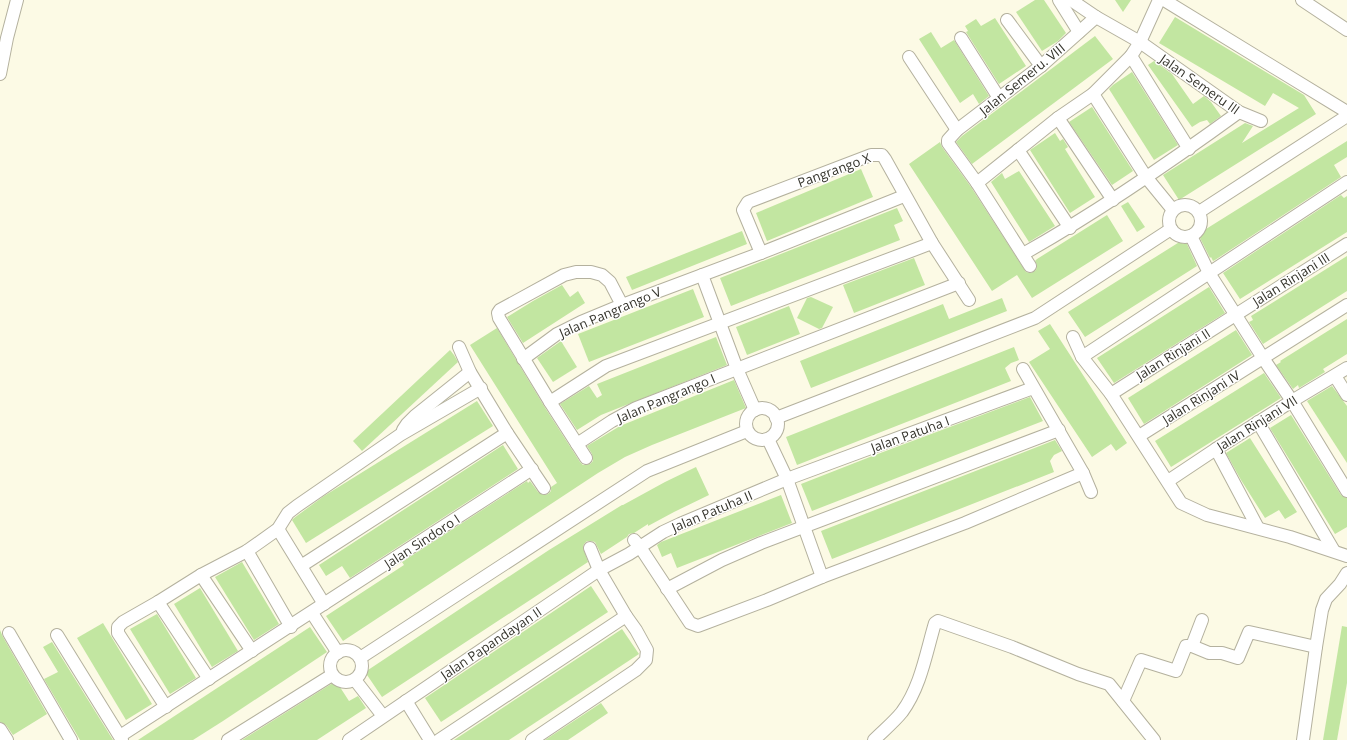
<svg xmlns="http://www.w3.org/2000/svg" width="1347" height="740" font-family="'Open Sans',sans-serif">
<rect width="100%" height="100%" fill="#fcfae5"/>
<g fill="#c2e6a1">
<polygon points="1035,0 1044,0 1066,33 1058,41 1042,51 1016,12"/>
<polygon points="1115,0 1131,0 1123,12"/>
<polygon points="1175,17 1304,95 1316,114 1179,200 1163,175 1245,123 1253,126 1242,143 1299,108 1273,93 1265,106 1159,43"/>
<polygon points="995,18 1026,66 999,84 966,32 968,31 965,26 976,19 981,26"/>
<polygon points="931,32 941,48 954,40 989,96 979,104 973,94 960,103 919,39"/>
<polygon points="1095,36 1113,59 972,164 956,142 962,136"/>
<polygon points="1154,61 1172,74 1193,104 1204,96 1211,102 1221,116 1210,124 1207,120 1200,122 1192,127 1148,65"/>
<polygon points="1132,72 1178,145 1154,160 1109,89 1113,85"/>
<polygon points="1092,107 1133,171 1112,185 1069,122"/>
<polygon points="1055,133 1060,141 1063,139 1068,147 1065,149 1095,197 1070,213 1030,150"/>
<polygon points="1347,141 1347,157 1334,165 1341,177 1215,260 1213,261 1211,257 1210,258 1198,234"/>
<polygon points="940,142 942,147 971,187 1026,272 1031,273 1036,270 1037,265 1035,261 1037,259 1107,215 1123,241 1032,298 1017,275 992,291 909,164"/>
<polygon points="861,169 873,197 767,241 756,213"/>
<polygon points="1019,171 1055,226 1029,242 991,182 1002,173 1005,179"/>
<polygon points="1341,195 1344,198 1347,196 1347,232 1240,299 1223,273"/>
<polygon points="1128,202 1145,227 1137,232 1121,206"/>
<polygon points="897,208 903,221 894,225 900,240 731,306 720,278"/>
<polygon points="742,231 747,244 632,290 626,277"/>
<polygon points="1181,241 1183,244 1186,242 1197,266 1085,337 1068,312"/>
<polygon points="1347,256 1347,291 1263,344 1249,322 1253,320 1251,316"/>
<polygon points="914,258 925,285 854,313 843,285"/>
<polygon points="562,285 570,297 578,291 585,303 523,343 507,317 533,301"/>
<polygon points="1209,287 1225,313 1114,383 1097,358"/>
<polygon points="693,289 704,317 589,362 578,334"/>
<polygon points="811,297 833,307 822,328 819,329 797,318 807,298"/>
<polygon points="1002,298 1007,311 811,388 800,361 943,304 949,319"/>
<polygon points="789,306 800,334 747,355 736,327"/>
<polygon points="1347,319 1347,354 1323,369 1325,372 1299,388 1298,385 1293,389 1276,365 1281,362 1280,361"/>
<polygon points="1050,324 1127,443 1116,451 1111,444 1092,457 1029,362 1050,349 1038,331"/>
<polygon points="497,328 544,406 580,462 583,465 590,464 593,461 592,454 587,446 620,426 734,380 746,408 652,445 625,457 598,473 343,641 326,616 404,565 402,562 527,481 528,483 530,481 538,492 544,495 548,494 551,491 551,487 557,483 470,345"/>
<polygon points="1236,330 1252,355 1144,424 1128,398"/>
<polygon points="716,337 727,365 601,415 577,430 560,404 589,386 597,398 602,395 597,384"/>
<polygon points="561,341 577,367 553,382 537,358"/>
<polygon points="1014,347 1019,360 1011,363 1005,368 1011,381 797,465 786,437"/>
<polygon points="450,350 454,355 458,362 362,451 353,441"/>
<polygon points="1264,373 1281,398 1171,467 1155,441"/>
<polygon points="1332,386 1347,406 1347,463 1307,401"/>
<polygon points="1030,397 1043,421 812,511 801,484 875,455"/>
<polygon points="477,401 493,426 306,543 292,520 294,518 324,496"/>
<polygon points="1291,415 1341,495 1347,498 1347,527 1335,534 1270,428"/>
<polygon points="1250,438 1297,512 1285,519 1279,510 1265,518 1241,480 1226,453"/>
<polygon points="1055,440 1062,451 1054,455 1050,461 1054,472 832,559 821,531"/>
<polygon points="503,445 518,469 350,578 342,566 326,576 319,565"/>
<polygon points="696,467 709,495 674,512 648,526 648,524 634,533 629,534 627,537 601,554 595,542 591,541 587,541 584,544 583,547 588,562 382,697 365,672 549,550 622,505 623,505 665,482"/>
<polygon points="781,495 792,523 677,568 671,553 662,557 657,545 661,542"/>
<polygon points="242,562 279,624 254,640 215,577"/>
<polygon points="591,586 608,612 441,722 425,698"/>
<polygon points="200,588 238,651 212,667 174,604"/>
<polygon points="157,614 196,678 170,694 130,629"/>
<polygon points="103,623 152,704 126,720 77,638"/>
<polygon points="1342,626 1347,627 1347,683 1337,740 1323,740"/>
<polygon points="310,627 327,652 223,721 193,740 138,740"/>
<polygon points="622,629 639,654 509,740 454,740"/>
<polygon points="0,630 3,637 47,714 13,735 6,725 0,722"/>
<polygon points="52,642 113,740 80,740 44,679 58,672 43,647"/>
<polygon points="336,681 349,701 358,696 366,708 317,740 242,740"/>
<polygon points="601,703 608,713 568,740 545,740"/>
</g>
<g fill="none" stroke-linecap="round" stroke-linejoin="round">
<g stroke="#b4b19e" stroke-width="14">
<g id="street">
<polyline points="1059,0 1079,32"/>
<polyline points="1071,0 1096,17 1140,42 1239,112 1261,121"/>
<polyline points="1164,0 1347,112"/>
<polyline points="1302,0 1347,30"/>
<polyline points="1007,20 1041,66"/>
<polyline points="961,38 999,98"/>
<polyline points="1131,56 1189,149"/>
<polyline points="909,57 957,130"/>
<polyline points="0,74 7,38 17,0"/>
<polyline points="1093,94 1146,177 1173,210"/>
<polyline points="1058,118 1113,200"/>
<polyline points="1018,150 1070,228"/>
<polyline points="977,183 1058,118 1093,94 1131,56 1140,42 1159,0"/>
<circle cx="1185" cy="221" r="16"/>
<polyline points="1199,212 1347,116"/>
<polyline points="1191,236 1209,273 1263,358 1292,401 1347,491"/>
<polyline points="761,253 743,210 748,202 871,155 882,155 885,159 932,243 969,300"/>
<path d="M 1023,254 C 1098,212 1169,163 1239,112"/>
<polyline points="1030,266 977,183 948,143 948,140 957,130 1041,66 1096,17"/>
<polyline points="702,275 737,369 755,410"/>
<polyline points="1073,337 1082,357 1111,394 1181,503 1207,515 1290,537 1347,556"/>
<polyline points="459,347 470,372 507,433 544,488"/>
<polyline points="1082,357 1347,182"/>
<polyline points="523,359 557,334 581,322 622,305 761,253 904,196"/>
<polyline points="1023,369 1083,473 1091,492"/>
<polyline points="1335,376 1347,395"/>
<polyline points="1111,394 1347,244"/>
<polyline points="550,402 606,366 932,243"/>
<circle cx="762" cy="424" r="16"/>
<polyline points="776,418 1035,318 1171,229"/>
<polyline points="1258,422 1334,551"/>
<polyline points="403,430 407,424 415,416 470,372"/>
<polyline points="1139,436 1347,305"/>
<polyline points="768,439 787,479 822,577"/>
<polyline points="577,444 612,421 636,408 959,283"/>
<polyline points="1216,449 1258,528"/>
<polyline points="586,458 550,402 499,318 498,313 500,310 564,275 576,272 591,272 602,275 610,282 622,305"/>
<polyline points="1168,481 1216,449 1292,401 1347,368"/>
<polyline points="278,529 324,604"/>
<polyline points="634,540 640,547 690,623 698,626 767,600 822,577 965,523 1083,473"/>
<polyline points="247,551 291,627"/>
<polyline points="301,566 507,433"/>
<polyline points="201,575 252,651"/>
<polyline points="667,589 722,560 761,543 1059,430"/>
<polyline points="158,602 209,679"/>
<polyline points="312,613 338,653"/>
<polyline points="9,633 71,740"/>
<polyline points="57,635 122,740"/>
<polyline points="1192,646 1209,653 1222,653 1238,658 1249,632 1316,647"/>
<circle cx="346" cy="666" r="16"/>
<polyline points="360,658 647,471 747,431"/>
<polyline points="355,680 383,716"/>
<polyline points="406,701 430,740"/>
<polyline points="1123,701 1141,660 1176,671 1186,646 1192,646 1202,620"/>
<polyline points="166,707 118,633 118,627 123,622 158,602 201,575 247,551 278,529 288,513 297,506 400,435 481,388"/>
<polyline points="0,729 7,740"/>
<polyline points="120,736 532,469"/>
<polyline points="228,740 332,675"/>
<polyline points="349,740 599,570 629,554 663,532 680,524 787,479 1033,388"/>
<polyline points="439,740 626,616"/>
<polyline points="532,740 636,670 646,660 647,650 636,630 626,616 599,570 590,548"/>
<path d="M 874,740 C 883,731 894,722 902,712 C 921,686 926,653 935,623 L 938,621 L 1012,647 L 1078,674 L 1109,684 L 1154,740"/>
<polyline points="1303,740 1316,647 1322,610 1326,599 1340,584 1347,573"/>
</g>
</g>
<use href="#street" stroke="#fff" stroke-width="12"/>
</g>
<g text-anchor="middle" stroke-width="3" stroke-linejoin="round" paint-order="stroke">
<g font-size="13" fill="#34332b" stroke="#fff">
<text transform="translate(1022 79) rotate(-39)" y="5">Jalan Semeru. VIII</text>
<text transform="translate(1200 84) rotate(35)" y="5">Jalan Semeru III</text>
<text transform="translate(834 170) rotate(-20)" y="5">Pangrango X</text>
<text transform="translate(1291 279) rotate(-32)" y="5">Jalan Rinjani III</text>
<text transform="translate(610 312) rotate(-23)" y="5">Jalan Pangrango V</text>
<text transform="translate(1173 354) rotate(-32)" y="5">Jalan Rinjani II</text>
<text transform="translate(1201 397) rotate(-32)" y="5">Jalan Rinjani IV</text>
<text transform="translate(666 398) rotate(-23)" y="5">Jalan Pangrango I</text>
<text transform="translate(1257 423) rotate(-32)" y="5">Jalan Rinjani VII</text>
<text transform="translate(910 434) rotate(-20)" y="5">Jalan Patuha I</text>
<text transform="translate(712 511) rotate(-23)" y="5">Jalan Patuha II</text>
<text transform="translate(422 541) rotate(-33)" y="5">Jalan Sindoro I</text>
<text transform="translate(491 643) rotate(-34)" y="5">Jalan Papandayan II</text>
</g>
</g>
</svg>
